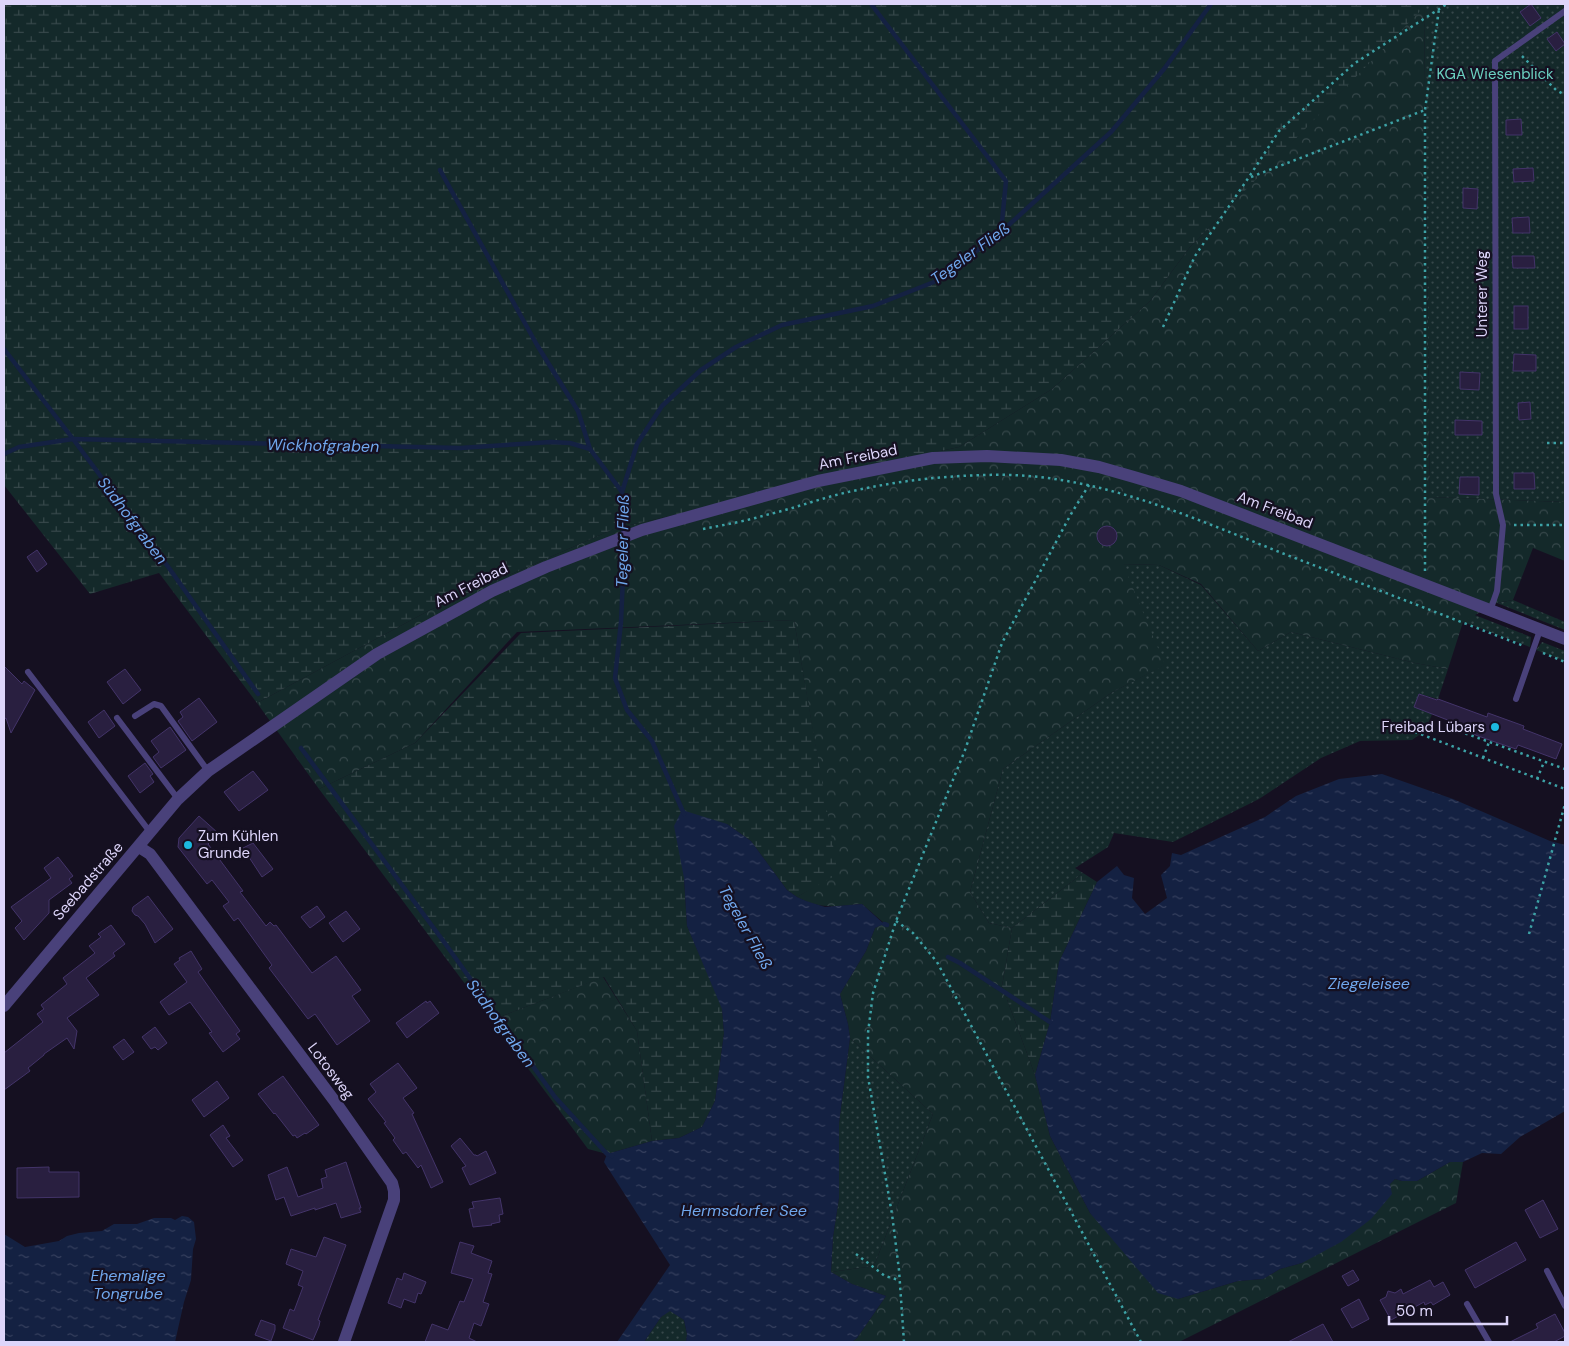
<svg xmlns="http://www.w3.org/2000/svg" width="1569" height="1346" font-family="'DM Sans',sans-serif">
<defs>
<pattern id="grass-dots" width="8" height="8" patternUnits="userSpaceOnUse" patternTransform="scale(1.25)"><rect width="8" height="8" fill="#14292a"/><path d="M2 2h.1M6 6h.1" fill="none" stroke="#36474a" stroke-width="1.8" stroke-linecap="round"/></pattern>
<pattern id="forest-crowns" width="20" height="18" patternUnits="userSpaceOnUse" patternTransform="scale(1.25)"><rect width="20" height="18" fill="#14292a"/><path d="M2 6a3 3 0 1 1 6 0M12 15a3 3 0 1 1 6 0" fill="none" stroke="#36474a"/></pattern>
<pattern id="wetland-marsh" width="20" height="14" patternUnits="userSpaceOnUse" patternTransform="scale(1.25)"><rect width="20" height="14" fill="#14292a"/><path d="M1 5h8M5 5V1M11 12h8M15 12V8" fill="none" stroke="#36474a"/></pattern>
<pattern id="water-ripples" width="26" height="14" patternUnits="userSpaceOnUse" patternTransform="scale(1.25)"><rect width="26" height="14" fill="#142142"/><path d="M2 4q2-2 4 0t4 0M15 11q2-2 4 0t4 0" fill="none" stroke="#36405e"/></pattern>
</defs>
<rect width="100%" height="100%" fill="#151021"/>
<g fill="url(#grass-dots)">
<polygon points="1427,4 1565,4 1565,502 1430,497 1424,6"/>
<polygon points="1122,564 1159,565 1201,585 1258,651 1291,632 1415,663 1448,669 1438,699 1419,694 1415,707 1432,714 1426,730 1412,740 1360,741 1321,758 1259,799 1173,842 1114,833 1108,847 1075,868 1083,873 1012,928 989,923 970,892 1003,769 1111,693 1164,665"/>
<polygon points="1513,600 1565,622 1565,630 1497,603"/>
<polygon points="1467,612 1531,637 1530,647 1463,622"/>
<polygon points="1542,642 1565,651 1565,661 1536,650"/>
<polygon points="850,1038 933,1114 874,1266 831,1272 833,1237 839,1198 839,1123"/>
<polygon points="670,1310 684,1320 687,1334 686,1342 644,1342 661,1317"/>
</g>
<g fill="url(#forest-crowns)">
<path d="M 1424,6 L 1430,497 L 1565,502 L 1565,561 L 1533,548 L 1513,600 L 1496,603 L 1463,622 L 1448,669 L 1415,663 L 1291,632 L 1258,651 L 1201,584 L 1159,565 L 1123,564 L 1165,665 L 1111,693 L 1003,769 L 970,892 L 989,923 L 1012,928 L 1002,986 L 1035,1075 L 1050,1136 L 1090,1213 L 1178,1299 L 1238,1281 L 1263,1279 L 1280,1269 L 1302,1263 L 1395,1179 L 1402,1181 L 1417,1181 L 1450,1162 L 1463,1162 L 1456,1203 L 1179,1342 L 852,1342 L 857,1338 L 886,1296 L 852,1284 L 831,1272 L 874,1266 L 933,1114 L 850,1038 L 848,1024 L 840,994 L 866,951 L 875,928 L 884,923 L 862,904 C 835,906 822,910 797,897 L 837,873 L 794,620 L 517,632 L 415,743 L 319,789 L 257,703 L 430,610 L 616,528 L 729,503 L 839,473 L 959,447 L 1052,389 L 1150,301 L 1190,247 Z"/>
<polygon points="603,977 637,1031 652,1141 607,1154 588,1149 492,1020"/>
</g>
<g fill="url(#wetland-marsh)">
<polygon points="4,4 1427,4 1190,247 1150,301 1052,389 959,447 839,473 729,503 616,528 430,610 257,703 159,573 90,594 4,485"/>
<polygon points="794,620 838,874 797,897 787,890 751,841 727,824 684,878 687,926 722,1007 724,1033 715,1101 702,1127 679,1138 652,1141 637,1031 604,977 492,1020 319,789 415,743 521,633"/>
<polygon points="1083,873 1097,882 1059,962 1050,1022 1035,1075 1002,986 1012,928"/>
</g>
<g fill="url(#water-ripples)">
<polygon points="1382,774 1453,799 1550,841 1565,845 1565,1111 1520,1137 1501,1154 1482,1153 1463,1162 1450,1162 1417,1181 1402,1181 1395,1179 1390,1184 1392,1194 1371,1219 1341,1242 1302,1263 1280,1269 1263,1279 1238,1281 1178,1299 1158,1293 1090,1213 1050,1136 1035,1075 1050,1022 1059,962 1097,882 1117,866 1124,875 1134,878 1132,898 1145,914 1167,898 1161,875 1170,866 1172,853 1181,855 1265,817 1296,796 1339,779"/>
<polygon points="682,810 727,824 751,841 787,890 797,897 806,901 825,907 862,904 884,924 875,928 866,951 840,994 848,1024 850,1038 839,1123 839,1198 833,1237 831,1272 852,1284 886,1296 857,1338 852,1342 686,1342 687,1334 684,1320 670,1311 661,1317 644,1342 617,1342 670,1265 604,1162 607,1154 652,1141 679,1138 702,1127 715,1101 724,1033 722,1009 687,926 684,878 674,826"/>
<polygon points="182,1216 188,1217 194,1222 196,1239 193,1249 191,1280 184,1302 175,1342 4,1342 4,1234 25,1247 59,1241 67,1236 79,1233 102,1231 114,1224 137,1224 154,1218 171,1218 175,1220"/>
</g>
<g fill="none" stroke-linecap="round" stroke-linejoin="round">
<g stroke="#142142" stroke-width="4.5">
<polyline points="871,4 1006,181 1001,232"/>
<polyline points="440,170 537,345 578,411 590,449"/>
<polyline points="4,349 73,439 169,568 258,694"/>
<polyline points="4,454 19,447 73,439 460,448 551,442 570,443 590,449 622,492"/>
<polyline points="301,748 444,942 555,1097 607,1154 612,1156"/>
<polyline points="684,814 652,741 627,710 615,678 621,622 624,555 622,492 637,444 662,406 701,370 736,347 782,325 873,306 939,280 1001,232 1111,132 1164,69 1211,4"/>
<polyline points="884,924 887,925"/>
<polyline points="948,957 960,963 1050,1022"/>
</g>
</g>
<g fill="#291f40" stroke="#433469">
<polygon points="1531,4 1541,18 1530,26 1520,12"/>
<polygon points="1557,32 1565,44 1556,51 1547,39"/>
<polygon points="1521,119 1522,135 1506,135 1506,120"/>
<polygon points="1533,168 1534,181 1514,182 1513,169"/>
<polygon points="1463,188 1478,189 1477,209 1463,208"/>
<polygon points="1529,217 1530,233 1513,233 1512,218"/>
<polygon points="1512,256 1534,256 1535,268 1513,268"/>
<rect x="1514" y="306" width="14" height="23"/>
<polygon points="1514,354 1536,355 1536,371 1513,371"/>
<polygon points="1460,372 1480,373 1479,390 1460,389"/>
<polygon points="1530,402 1531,419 1519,420 1518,403"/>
<polygon points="1455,420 1482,421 1482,435 1455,435"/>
<polygon points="1514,473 1534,473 1535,489 1514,489"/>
<polygon points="1460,477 1479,477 1479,495 1459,494"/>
<circle cx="1107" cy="536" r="10"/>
<polygon points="37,550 47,564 37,572 27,557"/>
<polygon points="4,666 22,684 24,681 35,690 11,733 6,718 4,719"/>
<polygon points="125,669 141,690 123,704 107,682"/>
<polygon points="1419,694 1437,700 1438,699 1487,717 1488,713 1524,726 1523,729 1562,744 1556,759 1518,745 1516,749 1495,742 1470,733 1471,729 1414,707"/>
<polygon points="199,698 217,722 192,741 178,721 183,717 180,712"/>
<polygon points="104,710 115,726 99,738 88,722"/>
<polygon points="170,727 186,750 161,768 153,757 159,752 151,741"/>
<polygon points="145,763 153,774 150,776 154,782 140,793 128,776"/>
<polygon points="253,771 268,790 239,811 224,792"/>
<polygon points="199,816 218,833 208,844 243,891 240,892 266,926 270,922 274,926 276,925 312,973 336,956 361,990 352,996 370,1021 337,1045 315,1014 308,1019 269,968 272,965 238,918 234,921 223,906 229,902 212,880 207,884 178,847 179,838"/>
<polygon points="253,843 273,869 262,877 243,848"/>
<polygon points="58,857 73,876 69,879 72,883 49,900 49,913 24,940 15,928 22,921 11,907 51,878 44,868"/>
<polygon points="148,896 173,929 155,943 145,924 138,916 135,915 132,911 133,907"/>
<polygon points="317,906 325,917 310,928 301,917"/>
<polygon points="346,911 360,929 343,942 329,923"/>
<polygon points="111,925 125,944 113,953 115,956 86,978 99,995 67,1018 77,1031 74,1049 67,1038 44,1054 44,1055 28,1068 30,1071 4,1090 4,1053 43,1022 37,1014 44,1009 41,1005 67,984 63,978 95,953 89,946 101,937 98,934"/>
<polygon points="191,951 202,969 198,972 240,1031 236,1034 240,1039 223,1052 209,1033 212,1032 190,1002 169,1015 160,1002 187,982 174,964 180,960 179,958"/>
<polygon points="426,1001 427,1003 430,1001 439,1013 407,1038 396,1023"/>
<polygon points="155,1027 167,1043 158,1050 155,1047 151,1049 142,1037"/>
<polygon points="124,1039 134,1052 123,1060 113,1047"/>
<polygon points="398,1063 417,1088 403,1098 414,1113 412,1114 443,1182 431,1188 421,1165 418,1168 406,1152 403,1154 393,1140 395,1138 384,1123 386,1122 368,1099 376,1092 370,1084"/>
<polygon points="283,1076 319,1125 306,1134 305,1133 297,1138 295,1135 293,1136 275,1113 274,1114 258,1094"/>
<polygon points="217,1081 229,1098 204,1117 192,1100"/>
<polygon points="223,1125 230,1136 226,1138 243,1160 233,1167 210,1135"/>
<polygon points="460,1138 474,1155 476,1155 477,1156 486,1151 496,1173 470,1185 462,1168 466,1166 451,1146"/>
<polygon points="346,1162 361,1208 359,1208 361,1212 341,1218 336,1203 315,1210 315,1208 291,1216 284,1197 276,1200 268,1175 287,1167 298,1197 323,1188 321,1179 327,1177 325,1170"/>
<polygon points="49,1167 49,1172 79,1172 79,1197 17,1198 17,1168"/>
<polygon points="500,1198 503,1214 499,1215 500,1222 491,1224 492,1225 473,1227 469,1209 474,1208 472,1202"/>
<polygon points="1543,1200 1558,1229 1540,1238 1525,1210"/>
<polygon points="324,1237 346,1245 318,1320 320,1321 319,1326 313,1340 283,1328 290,1309 294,1311 303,1287 298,1285 303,1271 286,1264 291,1249 316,1257"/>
<polygon points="460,1242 474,1246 471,1253 492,1261 488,1273 492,1274 483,1302 489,1304 481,1326 474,1323 469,1338 477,1342 425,1342 432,1324 448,1330 460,1301 464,1302 473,1279 451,1273"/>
<polygon points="1516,1242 1526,1260 1475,1288 1465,1270"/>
<polygon points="1353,1270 1359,1280 1348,1286 1342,1276"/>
<polygon points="404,1273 426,1282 421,1294 418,1293 415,1303 404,1299 401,1308 388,1303 397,1278 402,1280"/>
<polygon points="1430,1280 1434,1287 1443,1282 1450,1295 1433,1305 1431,1302 1425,1305 1424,1302 1391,1320 1380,1300 1386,1297 1388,1291 1395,1293 1401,1289 1403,1294"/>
<polygon points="1359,1299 1369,1319 1352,1328 1341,1309"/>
<polygon points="1555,1314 1565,1333 1565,1336 1554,1342 1510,1342 1538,1328 1536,1324"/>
<polygon points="261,1320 275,1325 275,1330 271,1341 255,1335"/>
<polygon points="1323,1324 1333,1342 1288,1342"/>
</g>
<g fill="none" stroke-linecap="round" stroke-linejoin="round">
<g stroke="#3da2a6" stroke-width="2.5" stroke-dasharray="2.5 4" stroke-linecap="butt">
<polyline points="1522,56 1556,90 1565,95"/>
<polyline points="1251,177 1425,110"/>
<polyline points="1163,327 1195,256 1249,177 1279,131 1355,63 1447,4"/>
<polyline points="1547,443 1565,443"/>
<polyline points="1514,525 1565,525"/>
<path d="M 703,529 C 724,525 746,521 766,515 C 796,508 824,497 853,491 C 897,481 941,476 986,475 C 1092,471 1190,517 1287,555 C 1366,585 1445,616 1524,646"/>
<polyline points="1425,571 1425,110 1439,9"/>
<polyline points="1543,653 1565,662"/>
<polyline points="1453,729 1565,769"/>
<polyline points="1415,732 1565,789"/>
<polyline points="1483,758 1489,742"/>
<polyline points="1537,779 1544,762"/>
<polyline points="896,921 913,933 937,962 1141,1342"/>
<polyline points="1529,934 1565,804"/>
<polyline points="856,1254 885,1276 899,1280"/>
<polyline points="904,1342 899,1270 892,1214 868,1077 868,1033 873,993 896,921 965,750 1002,643 1071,514 1089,485"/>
</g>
<g stroke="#49417a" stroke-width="6">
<polyline points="1490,611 1497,591 1503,525 1496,494 1495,61 1565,11"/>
<polyline points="28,672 150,832"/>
<polyline points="1516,699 1540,630"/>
<polyline points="135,716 154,704 161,706 208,771"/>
<polyline points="117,718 178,799"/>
<polyline points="1547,1271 1565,1306"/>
<polyline points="1467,1304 1489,1342"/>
</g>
<g stroke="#49417a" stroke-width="12">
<polyline points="139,847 150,854 336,1103 392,1183 394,1191 394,1200 344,1342"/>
<polyline points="4,1006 178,799 208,771 377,654 492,591 546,567 642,530 818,481 933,458 987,456 1061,460 1099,467 1134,477 1181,491 1565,639"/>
</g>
</g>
<g fill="#1cb8df" stroke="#151021" stroke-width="2">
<circle cx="1495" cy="727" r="5"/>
<circle cx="188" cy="845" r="5"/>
</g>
<g text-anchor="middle" stroke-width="4.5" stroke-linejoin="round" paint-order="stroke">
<g font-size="15" fill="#6bd1c1" stroke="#151021">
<text x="1495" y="79">KGA Wiesenblick</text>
</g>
<g font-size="15" fill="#ddd5fa" stroke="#151021">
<text transform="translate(1482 294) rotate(-90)" y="5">Unterer Weg</text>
<text transform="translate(858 457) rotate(-11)" y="5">Am Freibad</text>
<text transform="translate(1275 510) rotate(21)" y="5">Am Freibad</text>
<text transform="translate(471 585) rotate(-27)" y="5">Am Freibad</text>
<text transform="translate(88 881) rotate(-49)" y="5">Seebadstraße</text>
<text transform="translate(331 1071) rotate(53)" y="5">Lotosweg</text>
</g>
<g font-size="15" fill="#ddd5fa" stroke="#151021" text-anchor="end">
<text x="1485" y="732">Freibad Lübars</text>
<text x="198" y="841" text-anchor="start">Zum Kühlen<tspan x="198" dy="17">Grunde</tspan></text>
</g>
<g font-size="16" font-style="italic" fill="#70a7ed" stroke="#151021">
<text transform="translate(970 253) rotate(-36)" y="6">Tegeler Fließ</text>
<text transform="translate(323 445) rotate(1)" y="6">Wickhofgraben</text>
<text transform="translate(133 520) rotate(53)" y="6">Südhofgraben</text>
<text transform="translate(622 541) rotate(-89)" y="6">Tegeler Fließ</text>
<text transform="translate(746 927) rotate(61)" y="6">Tegeler Fließ</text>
<text x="1369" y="989">Ziegeleisee</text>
<text transform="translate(501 1023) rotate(54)" y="6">Südhofgraben</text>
<text x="744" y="1216">Hermsdorfer See</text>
<text x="128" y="1281">Ehemalige<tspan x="128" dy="18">Tongrube</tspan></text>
</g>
</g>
<rect width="1569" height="1346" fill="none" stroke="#ddd5fa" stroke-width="10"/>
<path d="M1389 1316v8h118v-8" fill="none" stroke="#ddd5fa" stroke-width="2.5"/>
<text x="1396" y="1316" font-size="15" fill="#ddd5fa" stroke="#151021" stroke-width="4" paint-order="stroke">50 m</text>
</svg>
